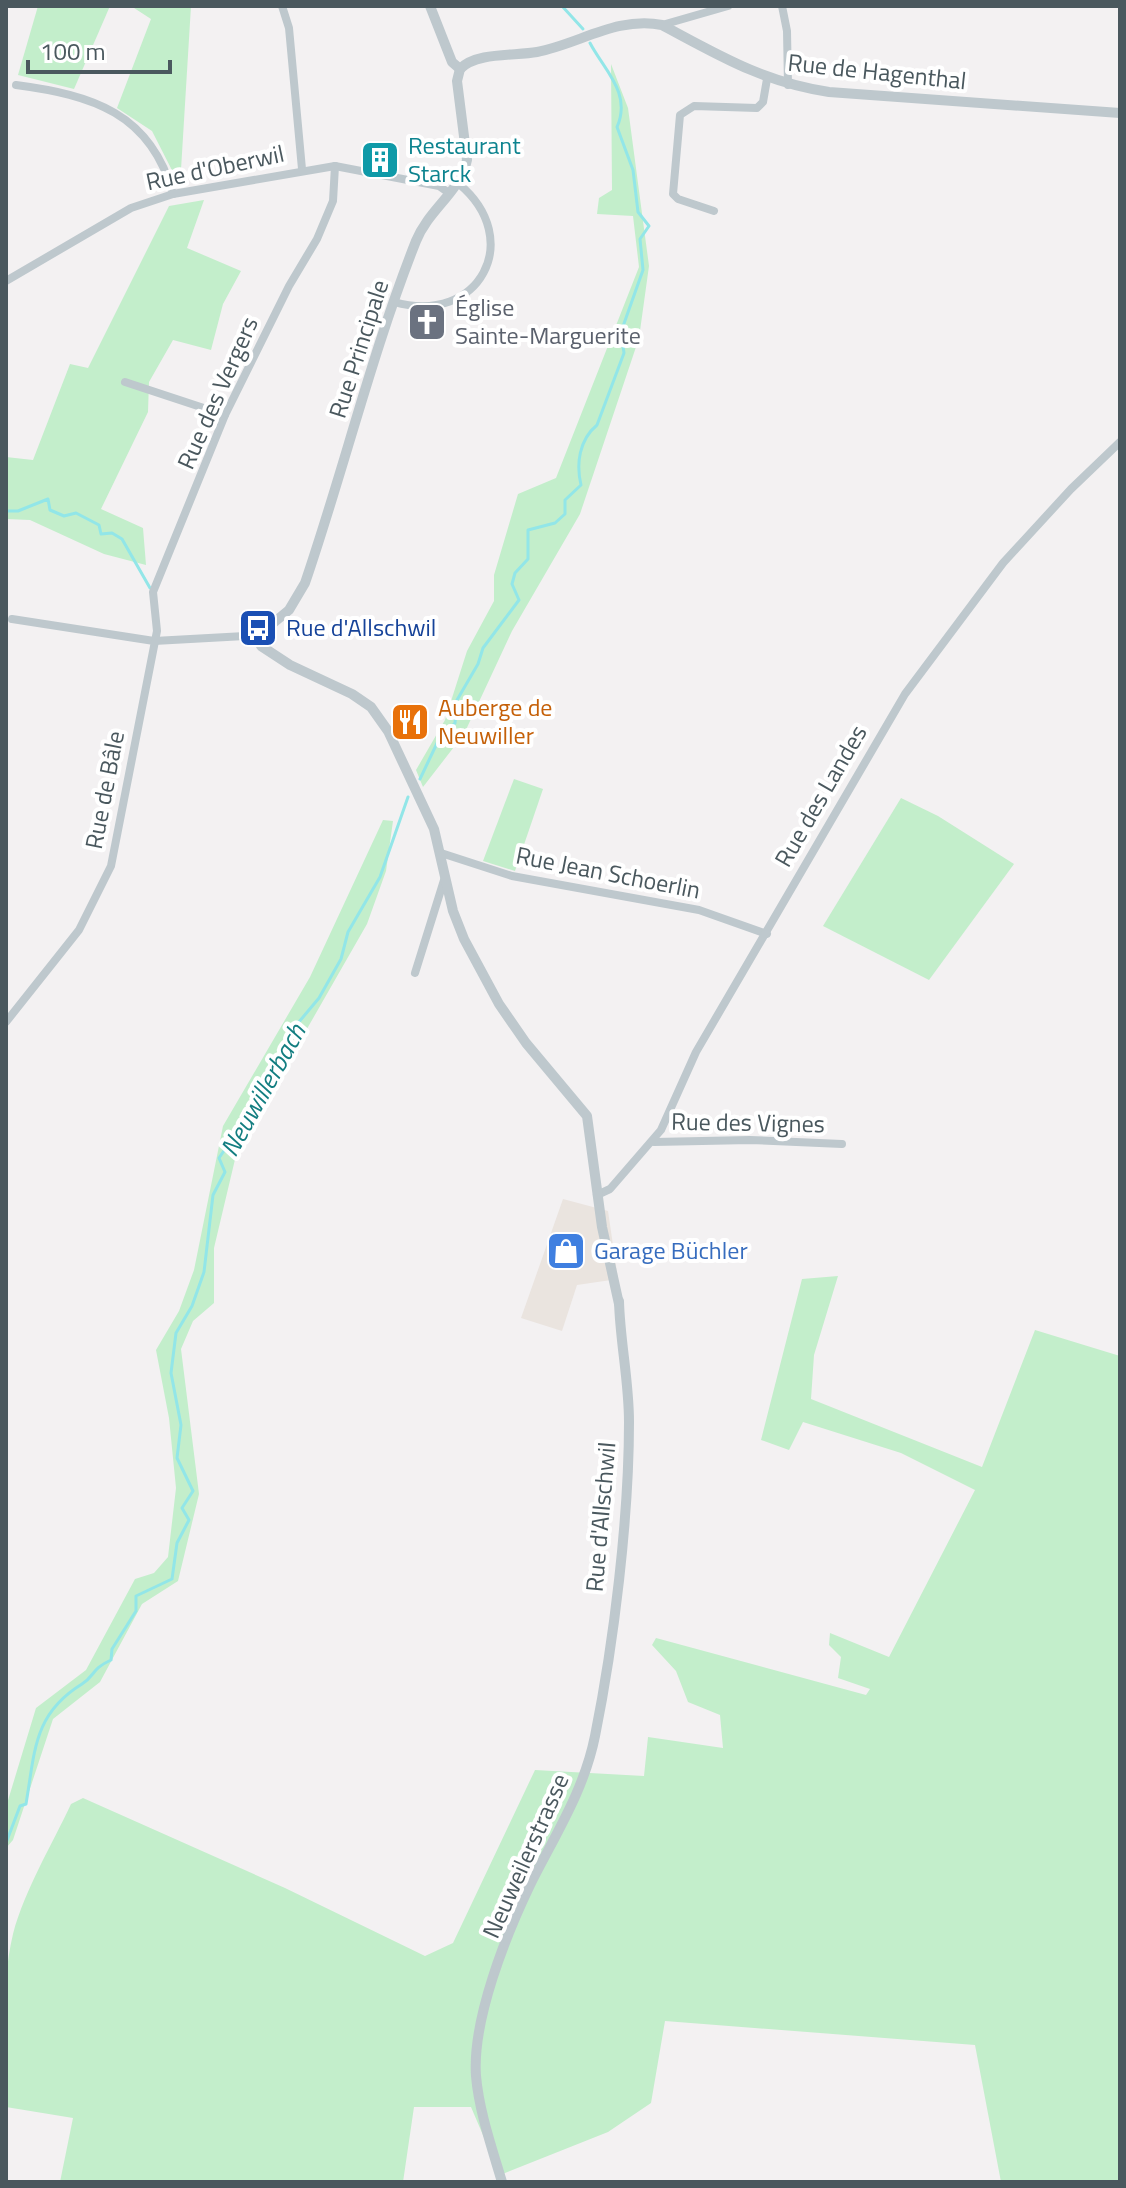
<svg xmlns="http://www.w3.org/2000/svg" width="1126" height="2188" font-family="'Titillium Web',sans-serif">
<rect width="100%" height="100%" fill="#f3f1f2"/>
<polygon fill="#eae4df" points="563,1199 608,1211 618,1279 577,1285 562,1331 521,1318"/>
<g fill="#c3eecb">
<polygon points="38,6 110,6 74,89 18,75"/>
<polygon points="131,6 191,6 180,186 152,131 117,108 151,19"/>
<polygon points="611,64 628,108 649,266 639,338 580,514 512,631 464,734 423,787 416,770 445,720 467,651 494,601 494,575 518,494 556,478 639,267 633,216 597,214 599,198 612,190"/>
<polygon points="204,200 187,248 241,271 223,304 211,350 173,340 149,382 148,412 101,509 143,528 146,565 104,554 30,520 6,519 6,457 33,460 70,364 88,368 169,206"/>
<polygon points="514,779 543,789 515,871 483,861"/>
<polygon points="901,798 938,816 1014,864 929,980 823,926"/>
<polygon points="383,820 393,821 386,871 367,924 237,1151 214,1248 214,1303 193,1321 181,1349 199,1494 178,1581 142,1604 100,1682 53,1719 13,1840 6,1848 6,1807 36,1708 86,1670 135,1579 154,1573 168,1557 176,1488 169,1418 156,1350 179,1311 194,1270 223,1126 310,977"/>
<path d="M 838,1276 L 814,1355 L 811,1399 L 982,1467 L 1035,1330 L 1120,1356 L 1120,2182 L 1001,2182 L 975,2045 L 665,2021 L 651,2103 L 608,2132 L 500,2175 L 471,2107 L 414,2107 L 403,2182 L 60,2182 L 73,2118 L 6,2107 C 6,2051 0,1988 13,1934 C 25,1889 52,1845 71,1804 L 83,1798 L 285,1888 L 425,1956 L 453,1943 L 535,1770 L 644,1776 L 648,1737 L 723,1748 L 720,1715 L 688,1702 L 676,1671 L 652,1645 L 656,1638 L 866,1695 L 870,1689 L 838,1678 L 841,1657 L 829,1645 L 830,1633 L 889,1657 L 975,1490 L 901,1453 L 803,1422 L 789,1450 L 761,1440 L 802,1279 Z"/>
</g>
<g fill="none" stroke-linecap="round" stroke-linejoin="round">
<g stroke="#92e6e8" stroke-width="3">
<polyline points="562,6 583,29"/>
<polyline points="6,511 18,511 48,499 50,510 64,516 76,513 99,525 101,534 112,533 122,539 150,588"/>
<path d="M 420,779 L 439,739 L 455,723 L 457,700 L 478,664 L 483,648 L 519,600 L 512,584 L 515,573 L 528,559 L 528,530 L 555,523 L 565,514 L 565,500 L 581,485 C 576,464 579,440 597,425 L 624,353 L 621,332 L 643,270 L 640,239 L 649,226 L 638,212 L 633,170 L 617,127 C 632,93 604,70 590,43"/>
<path d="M 6,1843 L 20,1806 L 26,1804 C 35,1752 33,1714 82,1684 C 95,1676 91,1669 111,1660 L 112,1649 L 136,1611 L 136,1596 L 172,1579 L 177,1543 L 189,1520 L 182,1508 L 193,1491 L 177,1458 L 181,1425 L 171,1373 L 176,1333 L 192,1306 L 204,1272 L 213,1195 L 225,1172 L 219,1158 L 267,1088 L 268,1075 L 280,1059 L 288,1035 L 319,998 L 341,959 L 348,932 L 380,877 L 408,797"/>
</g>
<g stroke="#bec8cd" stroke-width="8">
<polyline points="282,6 289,28 302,169"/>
<polyline points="782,6 787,31 788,85"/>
<polyline points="662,25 728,6"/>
<path d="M 16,85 C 92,95 151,113 173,194"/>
<polyline points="714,211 678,199 673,194 680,115 694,106 757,108 763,102 767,79"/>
<polyline points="6,281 131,208 173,194 335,166 439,186 449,193"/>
<path d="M 394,302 C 480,326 525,239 459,184"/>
<polyline points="125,382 225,415"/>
<polyline points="12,619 154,641 245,636 261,638"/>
<polyline points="441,853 512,876 699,910 767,934"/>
<polyline points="415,973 445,877"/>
<polyline points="6,1022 79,930 111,866 157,631 153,592 225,415 289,286 317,239 333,201 335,166"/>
<polyline points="654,1142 750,1140 842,1144"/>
<polyline points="597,1195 610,1189 661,1130 696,1052 905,694 1003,563 1071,489 1120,442"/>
</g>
<g stroke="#bec8cd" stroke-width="10">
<polyline points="430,6 452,62 460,69"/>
<path d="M 460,69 L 457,81 L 467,160 C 460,192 429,209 416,241 C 372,352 344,469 305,583 L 289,610 L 266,629 L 261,646 L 290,665 L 352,694 L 371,707 L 388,731 L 434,829 L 453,911 L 464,939 L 499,1004 L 526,1043 L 587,1116 L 602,1227 L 619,1304"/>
<path d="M 460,69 C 476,52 515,56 537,52 C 579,44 617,16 662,25 C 720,56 763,82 829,92 L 1120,113"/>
<path d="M 502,2182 C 492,2148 479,2111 476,2076 C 472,2020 506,1935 530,1885 C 555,1835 584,1791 595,1736 C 614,1642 629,1517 629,1422 C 629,1381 620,1341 619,1301"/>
</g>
</g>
<defs>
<g id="building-square" transform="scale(2)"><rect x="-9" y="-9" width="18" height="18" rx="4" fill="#0f9aa8" stroke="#fff"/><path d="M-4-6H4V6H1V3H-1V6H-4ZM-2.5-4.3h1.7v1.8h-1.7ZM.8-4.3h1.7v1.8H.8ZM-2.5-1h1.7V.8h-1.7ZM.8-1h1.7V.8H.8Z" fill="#fff"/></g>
<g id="church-square" transform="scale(2)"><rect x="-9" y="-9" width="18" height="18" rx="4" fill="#6b7280" stroke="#fff"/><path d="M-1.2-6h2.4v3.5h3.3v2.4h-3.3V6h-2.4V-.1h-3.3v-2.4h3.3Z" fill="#fff"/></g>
<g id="bus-square" transform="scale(2)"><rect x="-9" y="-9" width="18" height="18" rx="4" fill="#1a4fb4" stroke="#fff"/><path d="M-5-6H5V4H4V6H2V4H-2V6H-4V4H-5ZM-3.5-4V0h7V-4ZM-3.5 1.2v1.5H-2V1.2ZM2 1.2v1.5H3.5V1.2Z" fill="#fff"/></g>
<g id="restaurant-square" transform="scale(2)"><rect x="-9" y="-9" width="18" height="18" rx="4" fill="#e8710a" stroke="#fff"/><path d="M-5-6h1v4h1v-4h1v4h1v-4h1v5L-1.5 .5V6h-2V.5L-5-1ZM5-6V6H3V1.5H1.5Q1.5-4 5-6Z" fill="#fff"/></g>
<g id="shop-square" transform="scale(2)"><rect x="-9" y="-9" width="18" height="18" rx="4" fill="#3f7fe0" stroke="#fff"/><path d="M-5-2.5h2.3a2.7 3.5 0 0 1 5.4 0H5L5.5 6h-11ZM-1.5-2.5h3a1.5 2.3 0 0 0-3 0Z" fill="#fff"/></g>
</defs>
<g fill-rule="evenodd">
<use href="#building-square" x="380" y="160"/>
<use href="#church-square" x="427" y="322"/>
<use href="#bus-square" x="258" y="628"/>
<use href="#restaurant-square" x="410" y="722"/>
<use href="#shop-square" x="566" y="1251"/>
</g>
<g text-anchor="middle" stroke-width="8" stroke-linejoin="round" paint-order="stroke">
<g font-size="24" fill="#4a585e" stroke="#fff">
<text transform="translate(877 72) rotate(6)" y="8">Rue de Hagenthal</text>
<text transform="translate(215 168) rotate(-12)" y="8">Rue d'Oberwil</text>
<text transform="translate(359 349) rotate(-72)" y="8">Rue Principale</text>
<text transform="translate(218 393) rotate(-66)" y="8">Rue des Vergers</text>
<text transform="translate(105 790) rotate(-79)" y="8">Rue de Bâle</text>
<text transform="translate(821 796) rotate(-60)" y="8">Rue des Landes</text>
<text transform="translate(608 873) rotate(11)" y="8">Rue Jean Schoerlin</text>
<text transform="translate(748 1123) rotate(1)" y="8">Rue des Vignes</text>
<text transform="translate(601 1517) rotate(-85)" y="8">Rue d'Allschwil</text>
<text transform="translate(526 1856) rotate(-66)" y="8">Neuweilerstrasse</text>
</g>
<g font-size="24" fill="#0d838f" stroke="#fff" text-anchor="start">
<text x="408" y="154">Restaurant<tspan x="408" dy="28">Starck</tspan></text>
</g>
<g font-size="24" fill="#5b616d" stroke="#fff" text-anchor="start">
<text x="455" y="316">Église<tspan x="455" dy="28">Sainte-Marguerite</tspan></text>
</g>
<g font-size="24" fill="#164399" stroke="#fff" text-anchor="start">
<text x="286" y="636">Rue d'Allschwil</text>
</g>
<g font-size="24" fill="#c56008" stroke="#fff" text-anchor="start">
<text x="438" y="716">Auberge de<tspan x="438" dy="28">Neuwiller</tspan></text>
</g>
<g font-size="24" fill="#366cbe" stroke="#fff" text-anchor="start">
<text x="594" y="1259">Garage Büchler</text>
</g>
<g font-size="26" font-style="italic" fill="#137e81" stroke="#fff">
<text transform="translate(263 1090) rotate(-61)" y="9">Neuwillerbach</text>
</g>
</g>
<rect width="1126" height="2188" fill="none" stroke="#4a585e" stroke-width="16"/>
<path d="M28 60v12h142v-12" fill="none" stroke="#4a585e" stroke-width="4"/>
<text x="40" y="60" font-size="24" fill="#4a585e" stroke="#ffffff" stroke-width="6" paint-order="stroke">100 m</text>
</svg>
